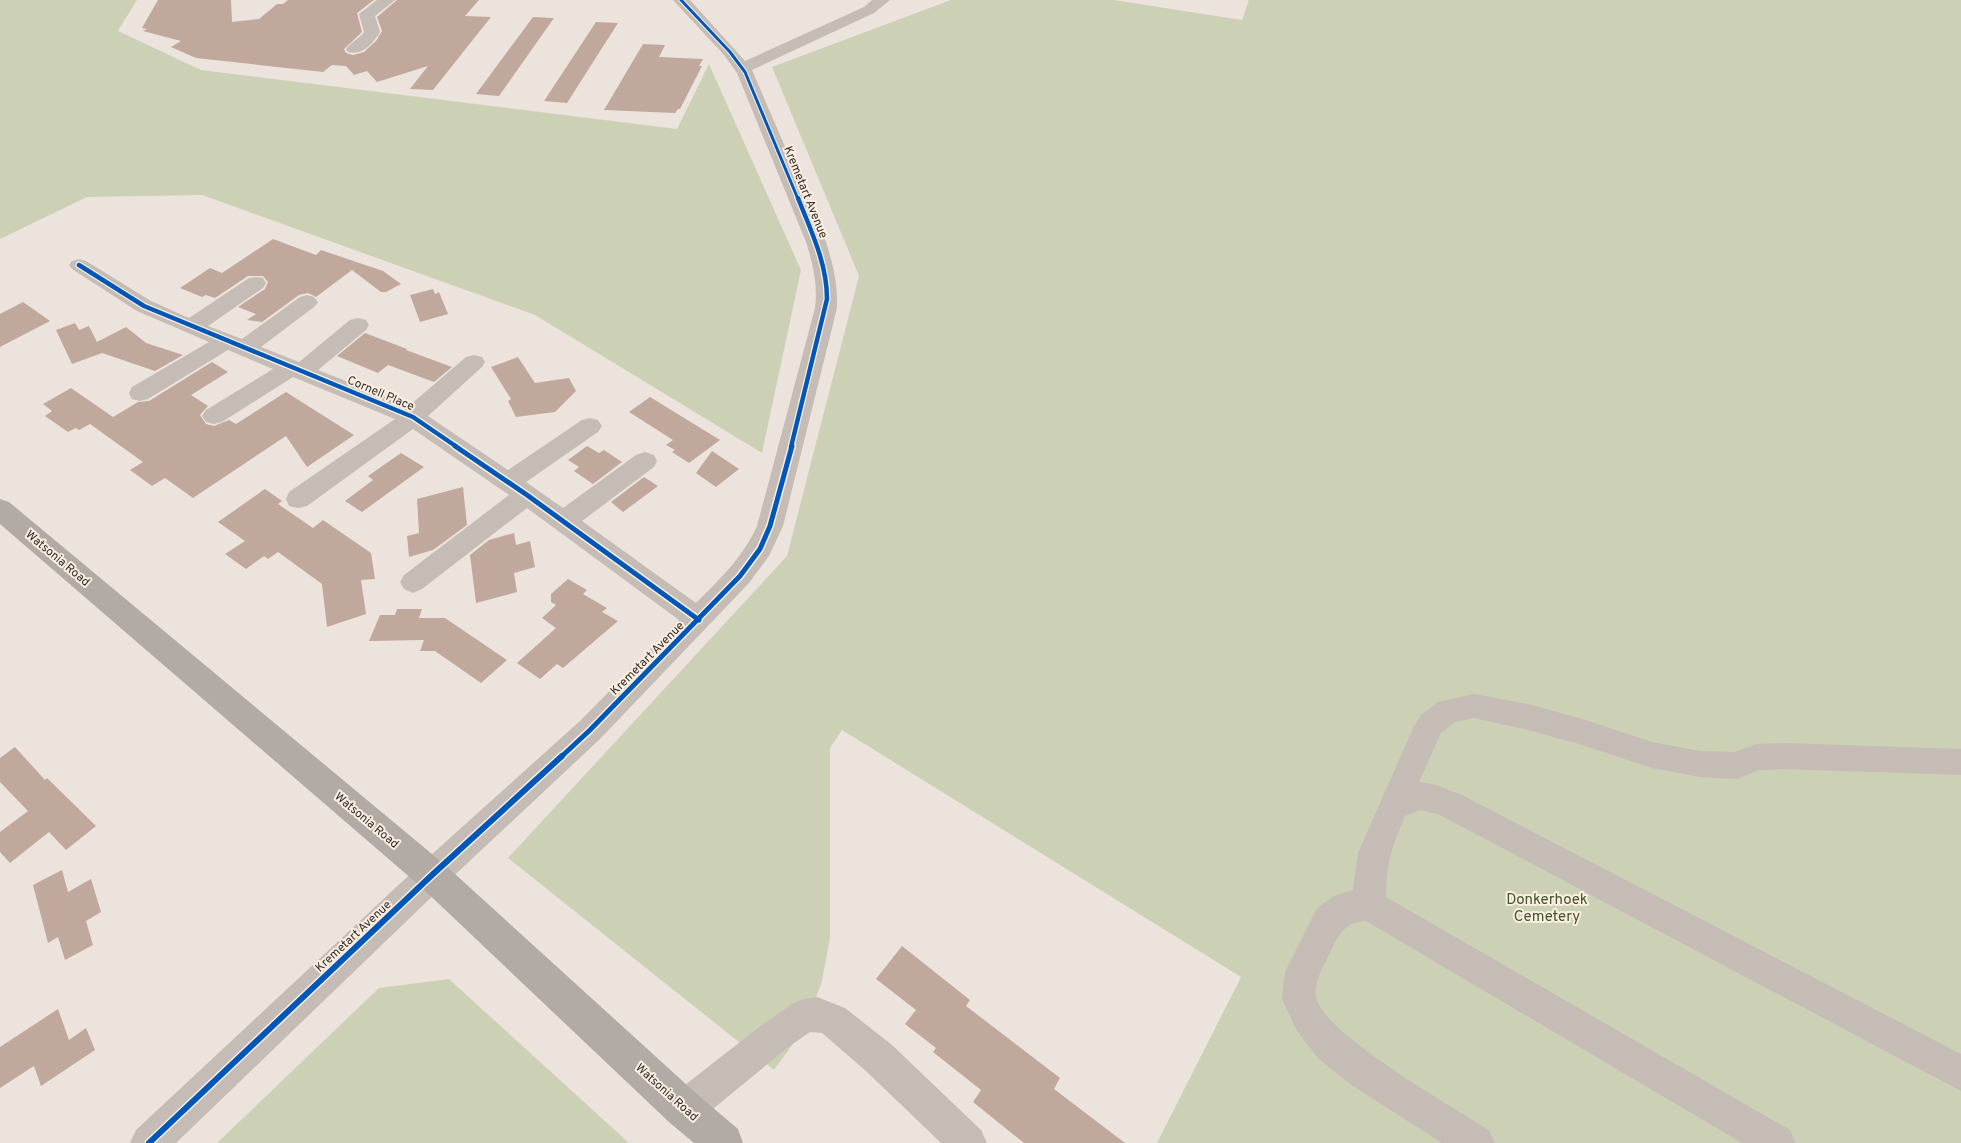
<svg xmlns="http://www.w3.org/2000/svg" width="1961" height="1143" font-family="Overpass,sans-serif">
<rect width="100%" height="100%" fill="#ece4dc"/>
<g fill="#ccd1b5">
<polygon points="0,0 137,0 118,31 201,70 677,129 709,64 801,270 762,453 535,315 202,195 87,197 0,239"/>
<polygon points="951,0 1114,0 1242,20 1249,0 1961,0 1961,1143 1157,1143 1241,977 842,730 830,748 830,938 822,981 810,1014 801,1033 774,1070 508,858 787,556 859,276 772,67"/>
<polygon points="449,979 629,1143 217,1143 379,988"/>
</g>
<g fill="#c1a89c">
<polygon points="158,0 231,0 232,22 259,19 277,4 283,4 288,0 374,0 357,13 362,32 344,49 346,53 353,55 364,52 376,41 382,31 377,17 397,0 479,0 465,16 491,17 433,90 410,89 428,66 377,82 367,71 354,75 346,66 332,65 323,72 196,58 171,47 181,41 143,31 147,29 142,28"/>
<polygon points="533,17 554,18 499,96 476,94"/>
<polygon points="596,22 618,23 567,103 544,101"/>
<polygon points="643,44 665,45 659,57 703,59 699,66 702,66 680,109 678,109 675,113 604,110"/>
<polygon points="273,239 316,255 321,250 383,271 401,284 386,292 381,292 352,270 316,297 308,293 299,295 262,322 247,320 256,314 238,307 265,289 268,282 263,276 248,276 215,298 206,295 202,297 180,288 210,268 222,273"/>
<polygon points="433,289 435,294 439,292 448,314 420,322 410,295"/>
<polygon points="23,302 50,321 0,347 0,314"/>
<polygon points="75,323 79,330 89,326 97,342 126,327 146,343 183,355 155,371 102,353 72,364 56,330"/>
<polygon points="365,333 407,349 406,350 452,367 434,382 388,365 378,373 337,356"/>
<polygon points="518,357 535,383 569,378 576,391 555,412 516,417 508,401 511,399 491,367"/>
<polygon points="212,362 228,372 191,395 208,406 200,415 206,424 214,426 229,420 236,424 286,392 354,435 307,467 286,436 193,498 165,478 152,486 130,470 143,462 90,424 79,430 76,428 68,432 45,416 52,411 43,404 71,388 113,417 138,402 149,401"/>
<polygon points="650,397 720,440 689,463 672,452 675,450 666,445 673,440 629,412"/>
<polygon points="587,446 599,453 604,450 622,462 593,484 574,471 579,467 568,460"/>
<polygon points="712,451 739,469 716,487 696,473"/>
<polygon points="401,453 424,467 362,512 345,501 373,480 368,476"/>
<polygon points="644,477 658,486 623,512 611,502"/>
<polygon points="463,487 467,525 433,550 409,557 407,536 419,533 417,499"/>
<polygon points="265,489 282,501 278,504 313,528 323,520 371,553 375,579 361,580 366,614 327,627 322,584 278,552 268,559 264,556 246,569 225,554 245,541 218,522"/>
<polygon points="514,533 516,545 530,541 535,567 514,573 517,592 476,603 470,555 489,540"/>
<polygon points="568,579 587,590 583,594 607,608 602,612 618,621 563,668 557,664 540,679 517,663 556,628 542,618 556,605 551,602 551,594"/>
<polygon points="397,609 422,609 419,618 445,618 507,660 481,683 435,651 420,651 424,640 369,641 380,615 395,615"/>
<polygon points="15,747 45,780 47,778 96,826 66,850 49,832 10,863 0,852 0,832 28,811 0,782 0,758"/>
<polygon points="62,870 68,892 91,879 101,912 86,921 93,945 65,960 58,937 48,943 33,885"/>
<polygon points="902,946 970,1000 966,1006 1060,1078 1054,1089 1125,1143 1024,1143 973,1102 981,1090 933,1052 936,1048 905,1024 916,1010 876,979"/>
<polygon points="58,1009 69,1040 86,1028 95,1050 41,1086 34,1066 0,1088 0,1047"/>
</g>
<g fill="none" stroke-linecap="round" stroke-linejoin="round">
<g fill="#c4bcb5" fill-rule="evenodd">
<path d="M 377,0 L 395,0 L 375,16 L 380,32 C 373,43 363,56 348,52 L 346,49 C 351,42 359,39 364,32 L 359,14 Z"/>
<path d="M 673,0 L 690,0 L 745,61 L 864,7 L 872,0 L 890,0 L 874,13 L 752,70 L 826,242 C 833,264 838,285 837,308 L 783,526 L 769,556 L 749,583 L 600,739 L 443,886 L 176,1143 L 130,1143 L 136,1130 L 421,864 L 580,721 L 679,620 L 527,508 L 422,589 L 413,593 L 404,589 L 400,582 L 404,575 L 509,495 L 413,429 L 307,506 L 298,508 L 289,506 L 286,499 L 289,492 L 395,419 L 293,377 L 222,422 L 214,424 L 206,422 L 202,416 L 206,410 L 273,369 L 228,350 L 148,399 L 140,401 L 132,399 L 129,393 L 132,387 L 209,342 L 137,311 L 72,269 L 69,265 L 72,261 L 79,259 L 86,261 L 151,301 L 189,318 L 249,278 L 256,277 L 263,278 L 266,283 L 263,288 L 208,326 L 242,339 L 300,297 L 307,295 L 314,297 L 318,302 L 314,307 L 261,347 L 299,362 L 350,320 L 358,318 L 366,320 L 369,325 L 366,330 L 318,370 L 409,406 L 466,357 L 474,355 L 482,357 L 485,362 L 482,367 L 428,416 L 508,470 L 582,420 L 590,418 L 598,420 L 602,426 L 598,432 L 526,482 L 563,508 L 636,455 L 645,452 L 654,455 L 657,461 L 654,467 L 582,521 L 696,603 C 720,579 743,557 757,526 L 815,308 C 818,285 813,264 806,242 L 737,73 L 724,55 Z"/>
<path d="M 1474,694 L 1528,704 L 1579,718 L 1652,742 L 1700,751 L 1735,752 L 1756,744 L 1784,743 L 1961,749 L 1961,775 L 1784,769 L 1759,770 L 1737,779 L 1700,777 L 1652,768 L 1579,744 L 1528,730 L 1474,718 L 1455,722 L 1441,733 L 1419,782 L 1433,784 L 1460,794 L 1961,1054 L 1961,1091 L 1438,814 L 1420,810 L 1405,816 C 1392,847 1386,862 1386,897 L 1790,1130 L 1796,1143 L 1742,1143 L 1366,921 C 1341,923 1338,937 1328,957 C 1322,969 1314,983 1316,997 C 1323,1034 1455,1108 1489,1130 L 1495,1143 L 1442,1143 L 1350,1084 L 1318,1058 L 1297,1031 L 1282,999 L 1285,972 L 1317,908 L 1334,896 L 1353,890 L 1358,853 L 1414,726 L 1421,715 L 1438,702 Z"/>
<polygon points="817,997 845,1008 892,1045 981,1130 987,1143 941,1143 866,1071 822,1033 810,1032 787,1048 697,1122 684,1127 671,1122 666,1109 671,1096 763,1024 792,1004 804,999"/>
</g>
<polygon fill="#b2aba5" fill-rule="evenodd" points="0,499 9,502 444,864 698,1095 738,1129 743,1143 694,1143 670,1123 420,886 0,524"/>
<g stroke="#faefe2" stroke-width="5">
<polyline id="cycleway-far3" points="681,0 730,52 745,72 798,199"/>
</g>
<g stroke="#faefe2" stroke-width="7">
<g id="cycleway-far2">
<polyline points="79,265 144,306 413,417 457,447"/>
<path d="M 791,447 L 827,299 C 827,263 811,231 798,198"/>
</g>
</g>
<g stroke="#faefe2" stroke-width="8">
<g id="cycleway-far1">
<polyline points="455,446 527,495 699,620"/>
<polyline points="561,757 590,730 740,576 760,549 770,526 792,446"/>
</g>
</g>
<g stroke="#faefe2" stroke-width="9">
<polyline id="cycleway" points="149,1143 432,875 562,756"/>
</g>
<use href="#cycleway-far3" stroke="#0057b8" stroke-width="3"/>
<use href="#cycleway-far2" stroke="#0057b8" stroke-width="4.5"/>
<use href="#cycleway-far1" stroke="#0057b8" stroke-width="5"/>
<use href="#cycleway" stroke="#0057b8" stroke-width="6"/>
</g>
<g text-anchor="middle" stroke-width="4" stroke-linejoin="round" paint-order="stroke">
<g font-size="12" fill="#342a24" stroke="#faefe2">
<text transform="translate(806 192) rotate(68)" y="4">Kremetart Avenue</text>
<text transform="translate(381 393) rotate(23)" y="4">Cornell Place</text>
<text transform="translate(58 558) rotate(40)" y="4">Watsonia Road</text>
<text transform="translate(647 658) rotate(-45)" y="4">Kremetart Avenue</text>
<text transform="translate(367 820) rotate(40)" y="4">Watsonia Road</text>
<text transform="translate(353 936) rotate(-43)" y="4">Kremetart Avenue</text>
<text transform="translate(667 1092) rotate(42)" y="4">Watsonia Road</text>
</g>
<g font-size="15" fill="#435427" stroke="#faefe2">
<text x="1547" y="904">Donkerhoek<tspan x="1547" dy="17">Cemetery</tspan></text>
</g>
</g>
</svg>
